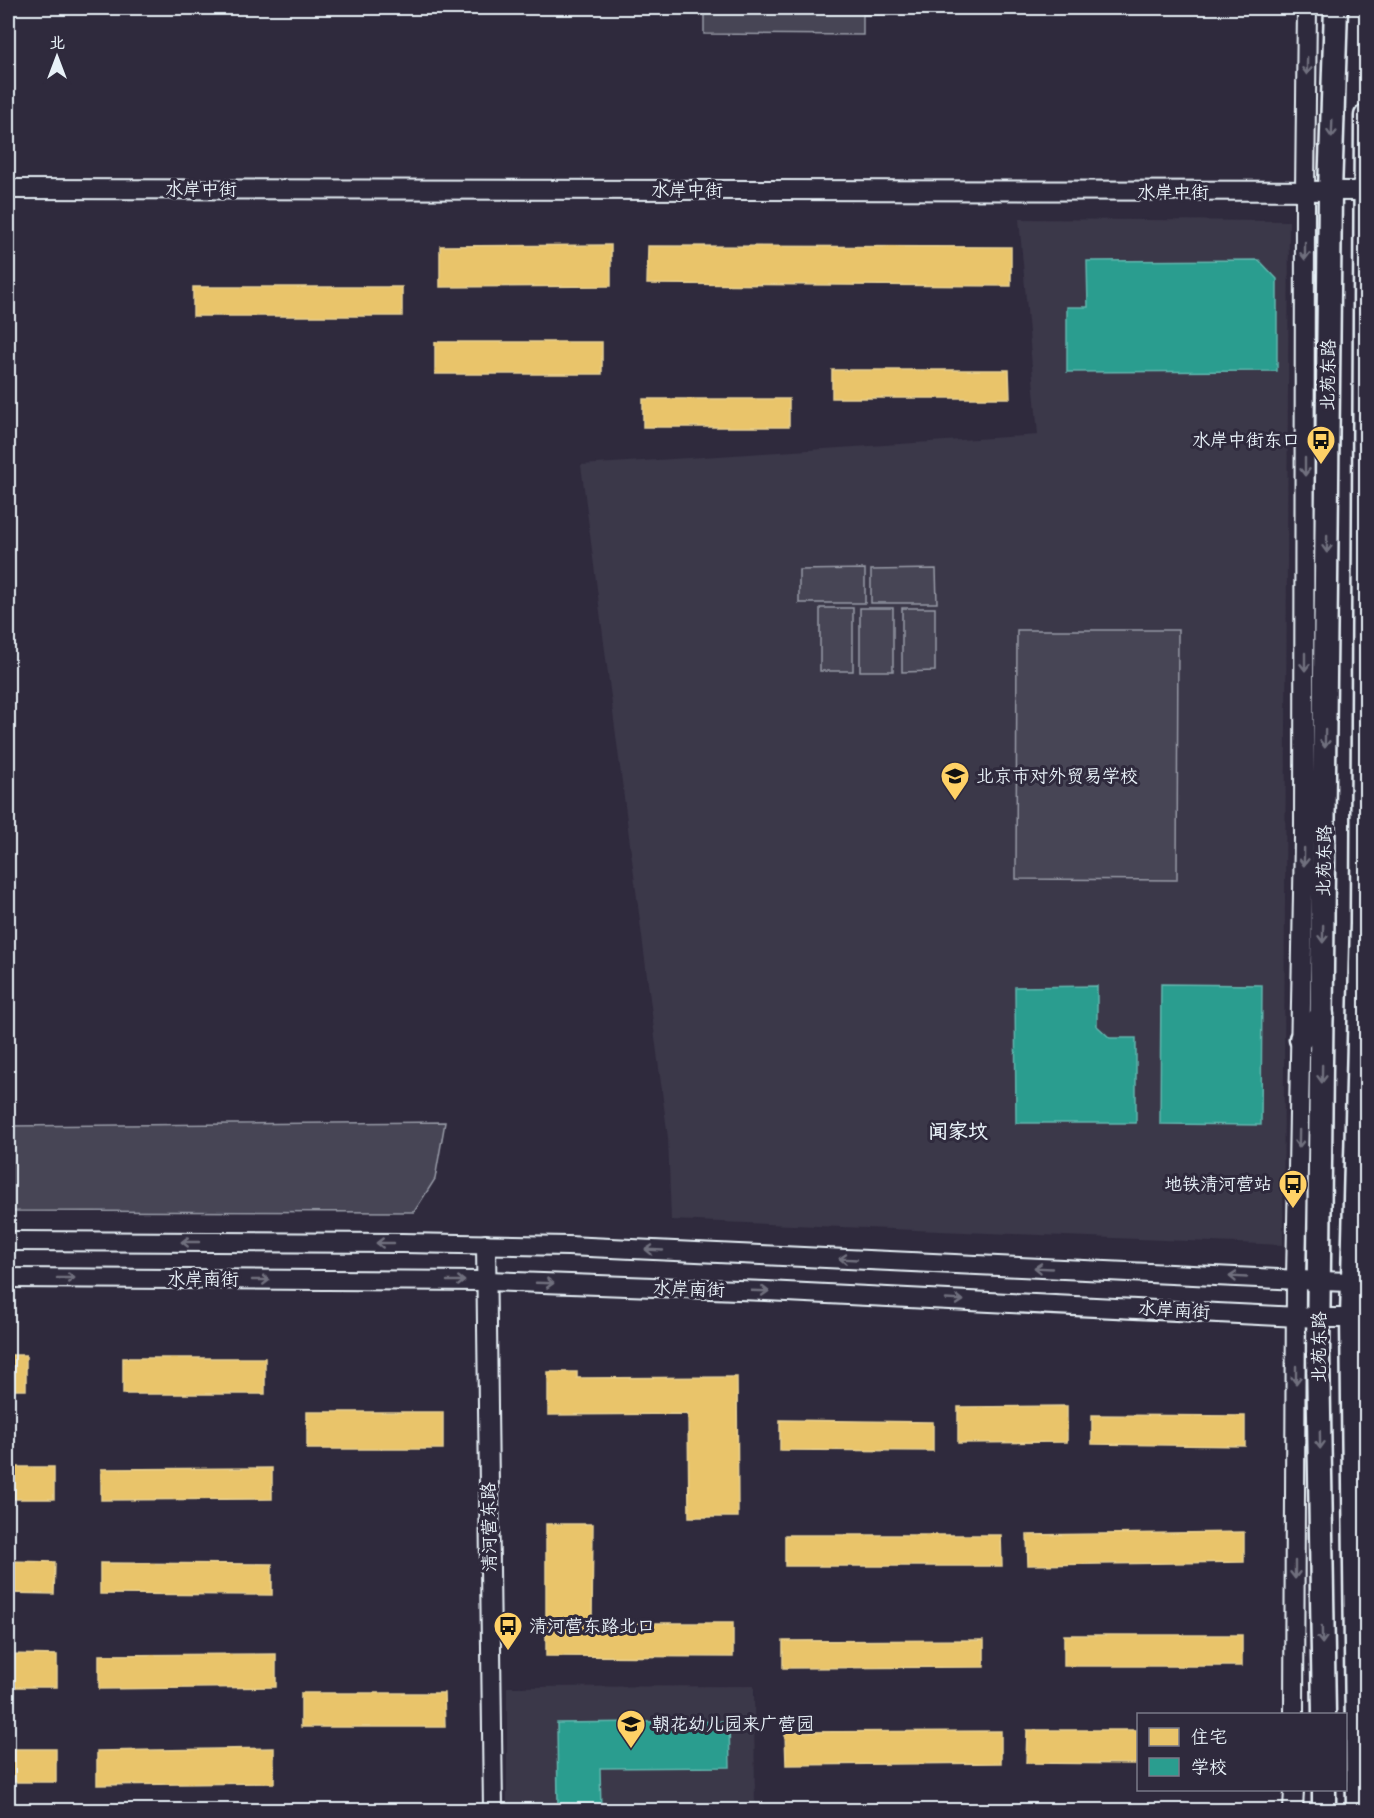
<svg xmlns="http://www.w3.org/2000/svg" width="1374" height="1818" font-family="Dekko,'LXGW WenKai TC',sans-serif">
<rect width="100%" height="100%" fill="#2f2a3d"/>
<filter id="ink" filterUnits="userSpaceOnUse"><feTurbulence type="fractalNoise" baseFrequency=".0167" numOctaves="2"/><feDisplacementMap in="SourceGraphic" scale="12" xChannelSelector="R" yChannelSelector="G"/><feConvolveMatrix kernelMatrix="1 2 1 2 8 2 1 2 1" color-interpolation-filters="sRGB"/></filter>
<g filter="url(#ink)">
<g fill="#3b3749">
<polygon points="1019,219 1289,221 1283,1245 671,1220 668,1138 581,465 1038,435"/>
<polygon points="754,1686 755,1810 507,1810 507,1687"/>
</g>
<g fill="#464455" stroke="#979aa6" stroke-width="1.5">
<polygon points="704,8 1289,8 1289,9 863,15 863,35 704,34"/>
<polygon points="865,569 865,603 799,603 799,570"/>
<polygon points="936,569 937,603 871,603 871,570"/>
<rect x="820" y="608" width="33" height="63"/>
<rect x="860" y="608" width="33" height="63"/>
<polygon points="902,608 935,608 935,671 902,672"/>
<polygon points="1017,630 1178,630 1177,880 1016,879"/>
<polygon points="445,1122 435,1179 414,1212 8,1211 8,1126"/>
</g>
<g fill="#e9c46a" stroke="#e9d295" stroke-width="1.5">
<polygon points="611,245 611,286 440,287 440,246"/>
<polygon points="648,246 1011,247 1011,286 647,284"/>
<rect x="193" y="287" width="209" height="29"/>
<rect x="435" y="342" width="167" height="32"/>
<polygon points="832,370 1009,370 1010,398 832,398"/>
<rect x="643" y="399" width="146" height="28"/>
<rect x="8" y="1355" width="18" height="35"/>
<rect x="123" y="1358" width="142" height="36"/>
<polygon points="548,1372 577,1372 577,1378 737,1377 738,1517 689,1517 688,1414 548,1415"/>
<polygon points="1067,1406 1067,1442 958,1443 958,1407"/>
<rect x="307" y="1412" width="136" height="37"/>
<polygon points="1092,1415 1245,1416 1245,1446 1092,1444"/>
<polygon points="780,1420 933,1422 933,1451 780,1450"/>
<rect x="8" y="1467" width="46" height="32"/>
<polygon points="272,1468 272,1499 101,1500 101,1469"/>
<polygon points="546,1524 593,1524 592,1623 733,1623 733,1657 546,1656"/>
<polygon points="1244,1532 1244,1562 1028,1565 1027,1535"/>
<polygon points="785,1535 1001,1535 1002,1566 785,1566"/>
<polygon points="8,1561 55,1562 54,1594 8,1593"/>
<polygon points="100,1563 272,1564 272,1595 100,1594"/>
<rect x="1064" y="1635" width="178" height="31"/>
<polygon points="984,1640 984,1667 783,1668 783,1641"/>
<polygon points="8,1654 57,1655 57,1687 8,1687"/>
<polygon points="276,1654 276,1687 99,1689 99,1655"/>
<polygon points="301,1693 444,1693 445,1727 301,1727"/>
<polygon points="1027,1730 1138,1730 1138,1764 1026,1763"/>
<polygon points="1001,1731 1001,1763 786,1765 785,1732"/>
<polygon points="274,1748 274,1783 97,1785 97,1751"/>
<rect x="8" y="1749" width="48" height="33"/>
</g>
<g fill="#2a9d8f" stroke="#63b6ae" stroke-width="1.5">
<polygon points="1259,260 1277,279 1277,371 1067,372 1067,307 1088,307 1087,261"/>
<polygon points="1161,984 1262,985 1261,1125 1160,1124"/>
<polygon points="1097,986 1097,1026 1110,1038 1136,1038 1136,1123 1016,1123 1015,987"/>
<polygon points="729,1721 730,1767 600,1768 601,1810 558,1810 557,1723"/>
</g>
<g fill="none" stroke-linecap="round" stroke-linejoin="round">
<g stroke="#e8f1f8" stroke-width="22">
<g id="minor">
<polyline points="8,189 1366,191"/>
<polyline points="8,1241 402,1243 568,1246 1320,1281 1352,1282 1366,1290"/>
<polyline points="486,1244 493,1810"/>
<polyline points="8,1278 486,1281 766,1291 1319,1318 1352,1318 1366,1309"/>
<polyline points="1294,1714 1296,1279 1304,838 1305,192 1307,8"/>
<polyline points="1293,1810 1294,1790"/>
</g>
</g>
<g stroke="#e8f1f8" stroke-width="27">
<g id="major">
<polyline points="1301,1039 1322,1015"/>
<polyline points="1324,1714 1318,1354 1330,192 1336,8"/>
<polyline points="1324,1810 1324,1790"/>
<polyline points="1358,1810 1352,1318 1362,923 1366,116"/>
</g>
</g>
<use href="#minor" stroke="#2f2a3d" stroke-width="18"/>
<use href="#major" stroke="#2f2a3d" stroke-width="22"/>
</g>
<defs><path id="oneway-shaft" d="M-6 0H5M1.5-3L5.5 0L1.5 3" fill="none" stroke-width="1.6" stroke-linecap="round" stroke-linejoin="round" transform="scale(1.5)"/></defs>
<g stroke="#70707e">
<use href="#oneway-shaft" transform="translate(1307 66) rotate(91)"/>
<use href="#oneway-shaft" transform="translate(1332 129) rotate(92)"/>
<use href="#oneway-shaft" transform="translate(1305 251) rotate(90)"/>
<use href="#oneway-shaft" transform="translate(1305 467) rotate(90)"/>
<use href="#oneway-shaft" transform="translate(1327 544) rotate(91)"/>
<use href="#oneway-shaft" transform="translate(1305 662) rotate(90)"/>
<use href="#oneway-shaft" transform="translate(1325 739) rotate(91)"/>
<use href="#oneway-shaft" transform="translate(1304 857) rotate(91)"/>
<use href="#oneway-shaft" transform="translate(1323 934) rotate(91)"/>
<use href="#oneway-shaft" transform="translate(1322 1074) rotate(91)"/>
<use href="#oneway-shaft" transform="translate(1299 1139) rotate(91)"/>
<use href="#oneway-shaft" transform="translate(190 1242) rotate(-180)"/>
<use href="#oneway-shaft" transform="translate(385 1243) rotate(-180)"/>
<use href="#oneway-shaft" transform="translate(654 1250) rotate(-177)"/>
<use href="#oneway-shaft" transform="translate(848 1259) rotate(-177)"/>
<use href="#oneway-shaft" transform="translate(1043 1268) rotate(-177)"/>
<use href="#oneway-shaft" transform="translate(1238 1277) rotate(-177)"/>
<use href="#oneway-shaft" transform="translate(66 1278)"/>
<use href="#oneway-shaft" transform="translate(261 1280)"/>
<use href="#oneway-shaft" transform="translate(456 1281)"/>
<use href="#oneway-shaft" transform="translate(545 1283) rotate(2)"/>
<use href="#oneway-shaft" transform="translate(760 1291) rotate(2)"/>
<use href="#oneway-shaft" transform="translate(955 1300) rotate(3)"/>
<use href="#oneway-shaft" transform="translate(1296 1375) rotate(90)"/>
<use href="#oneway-shaft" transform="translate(1320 1440) rotate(89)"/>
<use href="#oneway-shaft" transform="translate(1295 1570) rotate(90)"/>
<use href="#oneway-shaft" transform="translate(1322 1635) rotate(89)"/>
</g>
</g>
<defs>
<g id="bus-pin" transform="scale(1.5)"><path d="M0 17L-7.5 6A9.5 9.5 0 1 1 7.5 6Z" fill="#ffd166" stroke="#2f2a3d"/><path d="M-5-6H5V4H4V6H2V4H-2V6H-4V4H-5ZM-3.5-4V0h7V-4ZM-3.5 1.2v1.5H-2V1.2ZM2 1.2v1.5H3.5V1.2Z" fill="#111"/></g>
<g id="university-pin" transform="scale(1.5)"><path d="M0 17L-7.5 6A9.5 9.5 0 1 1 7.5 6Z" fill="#ffd166" stroke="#2f2a3d"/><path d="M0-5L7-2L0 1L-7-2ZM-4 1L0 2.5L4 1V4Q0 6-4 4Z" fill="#111"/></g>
<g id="school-pin" transform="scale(1.5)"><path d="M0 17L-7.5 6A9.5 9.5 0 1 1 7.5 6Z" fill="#ffd166" stroke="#2f2a3d"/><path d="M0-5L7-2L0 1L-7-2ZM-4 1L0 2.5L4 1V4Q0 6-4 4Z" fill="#111"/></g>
</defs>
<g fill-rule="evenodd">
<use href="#bus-pin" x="1321" y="440"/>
<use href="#university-pin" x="955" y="776"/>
<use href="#bus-pin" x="1293" y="1184"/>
<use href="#bus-pin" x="508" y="1626"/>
<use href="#school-pin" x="631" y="1724"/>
</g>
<g text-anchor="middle" stroke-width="6" stroke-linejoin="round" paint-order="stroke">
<g font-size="18" fill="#e8f1f8" stroke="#2f2a3d">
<text x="201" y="195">水岸中街</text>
<text x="687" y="196">水岸中街</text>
<text x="1173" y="198">水岸中街</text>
<text transform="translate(1328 375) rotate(-89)" y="6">北苑东路</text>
<text transform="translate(1324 861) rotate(-89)" y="6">北苑东路</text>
<text x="203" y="1285">水岸南街</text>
<text transform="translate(689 1289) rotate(2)" y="6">水岸南街</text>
<text transform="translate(1174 1310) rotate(3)" y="6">水岸南街</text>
<text transform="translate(1319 1347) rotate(-90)" y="6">北苑东路</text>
<text transform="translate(489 1527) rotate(-91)" y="6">清河营东路</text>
</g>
<g font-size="18" fill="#e8f1f8" stroke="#2f2a3d" text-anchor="start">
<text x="1300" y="446" text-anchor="end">水岸中街东口</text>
<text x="976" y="782">北京市对外贸易学校</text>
<text x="1272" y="1190" text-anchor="end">地铁清河营站</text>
<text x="529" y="1632">清河营东路北口</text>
<text x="652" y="1730">朝花幼儿园来广营园</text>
</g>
<g font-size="20" font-weight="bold" fill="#e8f1f8" stroke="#2f2a3d">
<text x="958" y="1138">闻家坟</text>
</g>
</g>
<rect width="1374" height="1818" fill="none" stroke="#2f2a3d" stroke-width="30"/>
<rect x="15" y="15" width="1344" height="1788" fill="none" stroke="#e8f1f8" stroke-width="2" filter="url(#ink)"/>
<rect x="1137" y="1713" width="210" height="78" fill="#2f2a3d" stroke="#797a88" stroke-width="1.5"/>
<rect x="1149" y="1728" width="30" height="18" fill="#e9c46a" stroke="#797a88" stroke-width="1.5"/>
<text x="1191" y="1743" font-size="18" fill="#e8f1f8">住宅</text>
<rect x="1149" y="1758" width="30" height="18" fill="#2a9d8f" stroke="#797a88" stroke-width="1.5"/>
<text x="1191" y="1773" font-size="18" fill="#e8f1f8">学校</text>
<g transform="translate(57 57)" stroke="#2f2a3d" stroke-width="4.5" paint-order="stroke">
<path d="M0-4.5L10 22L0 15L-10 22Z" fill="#e8f1f8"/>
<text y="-9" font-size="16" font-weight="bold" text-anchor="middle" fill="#e8f1f8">北</text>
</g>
</svg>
